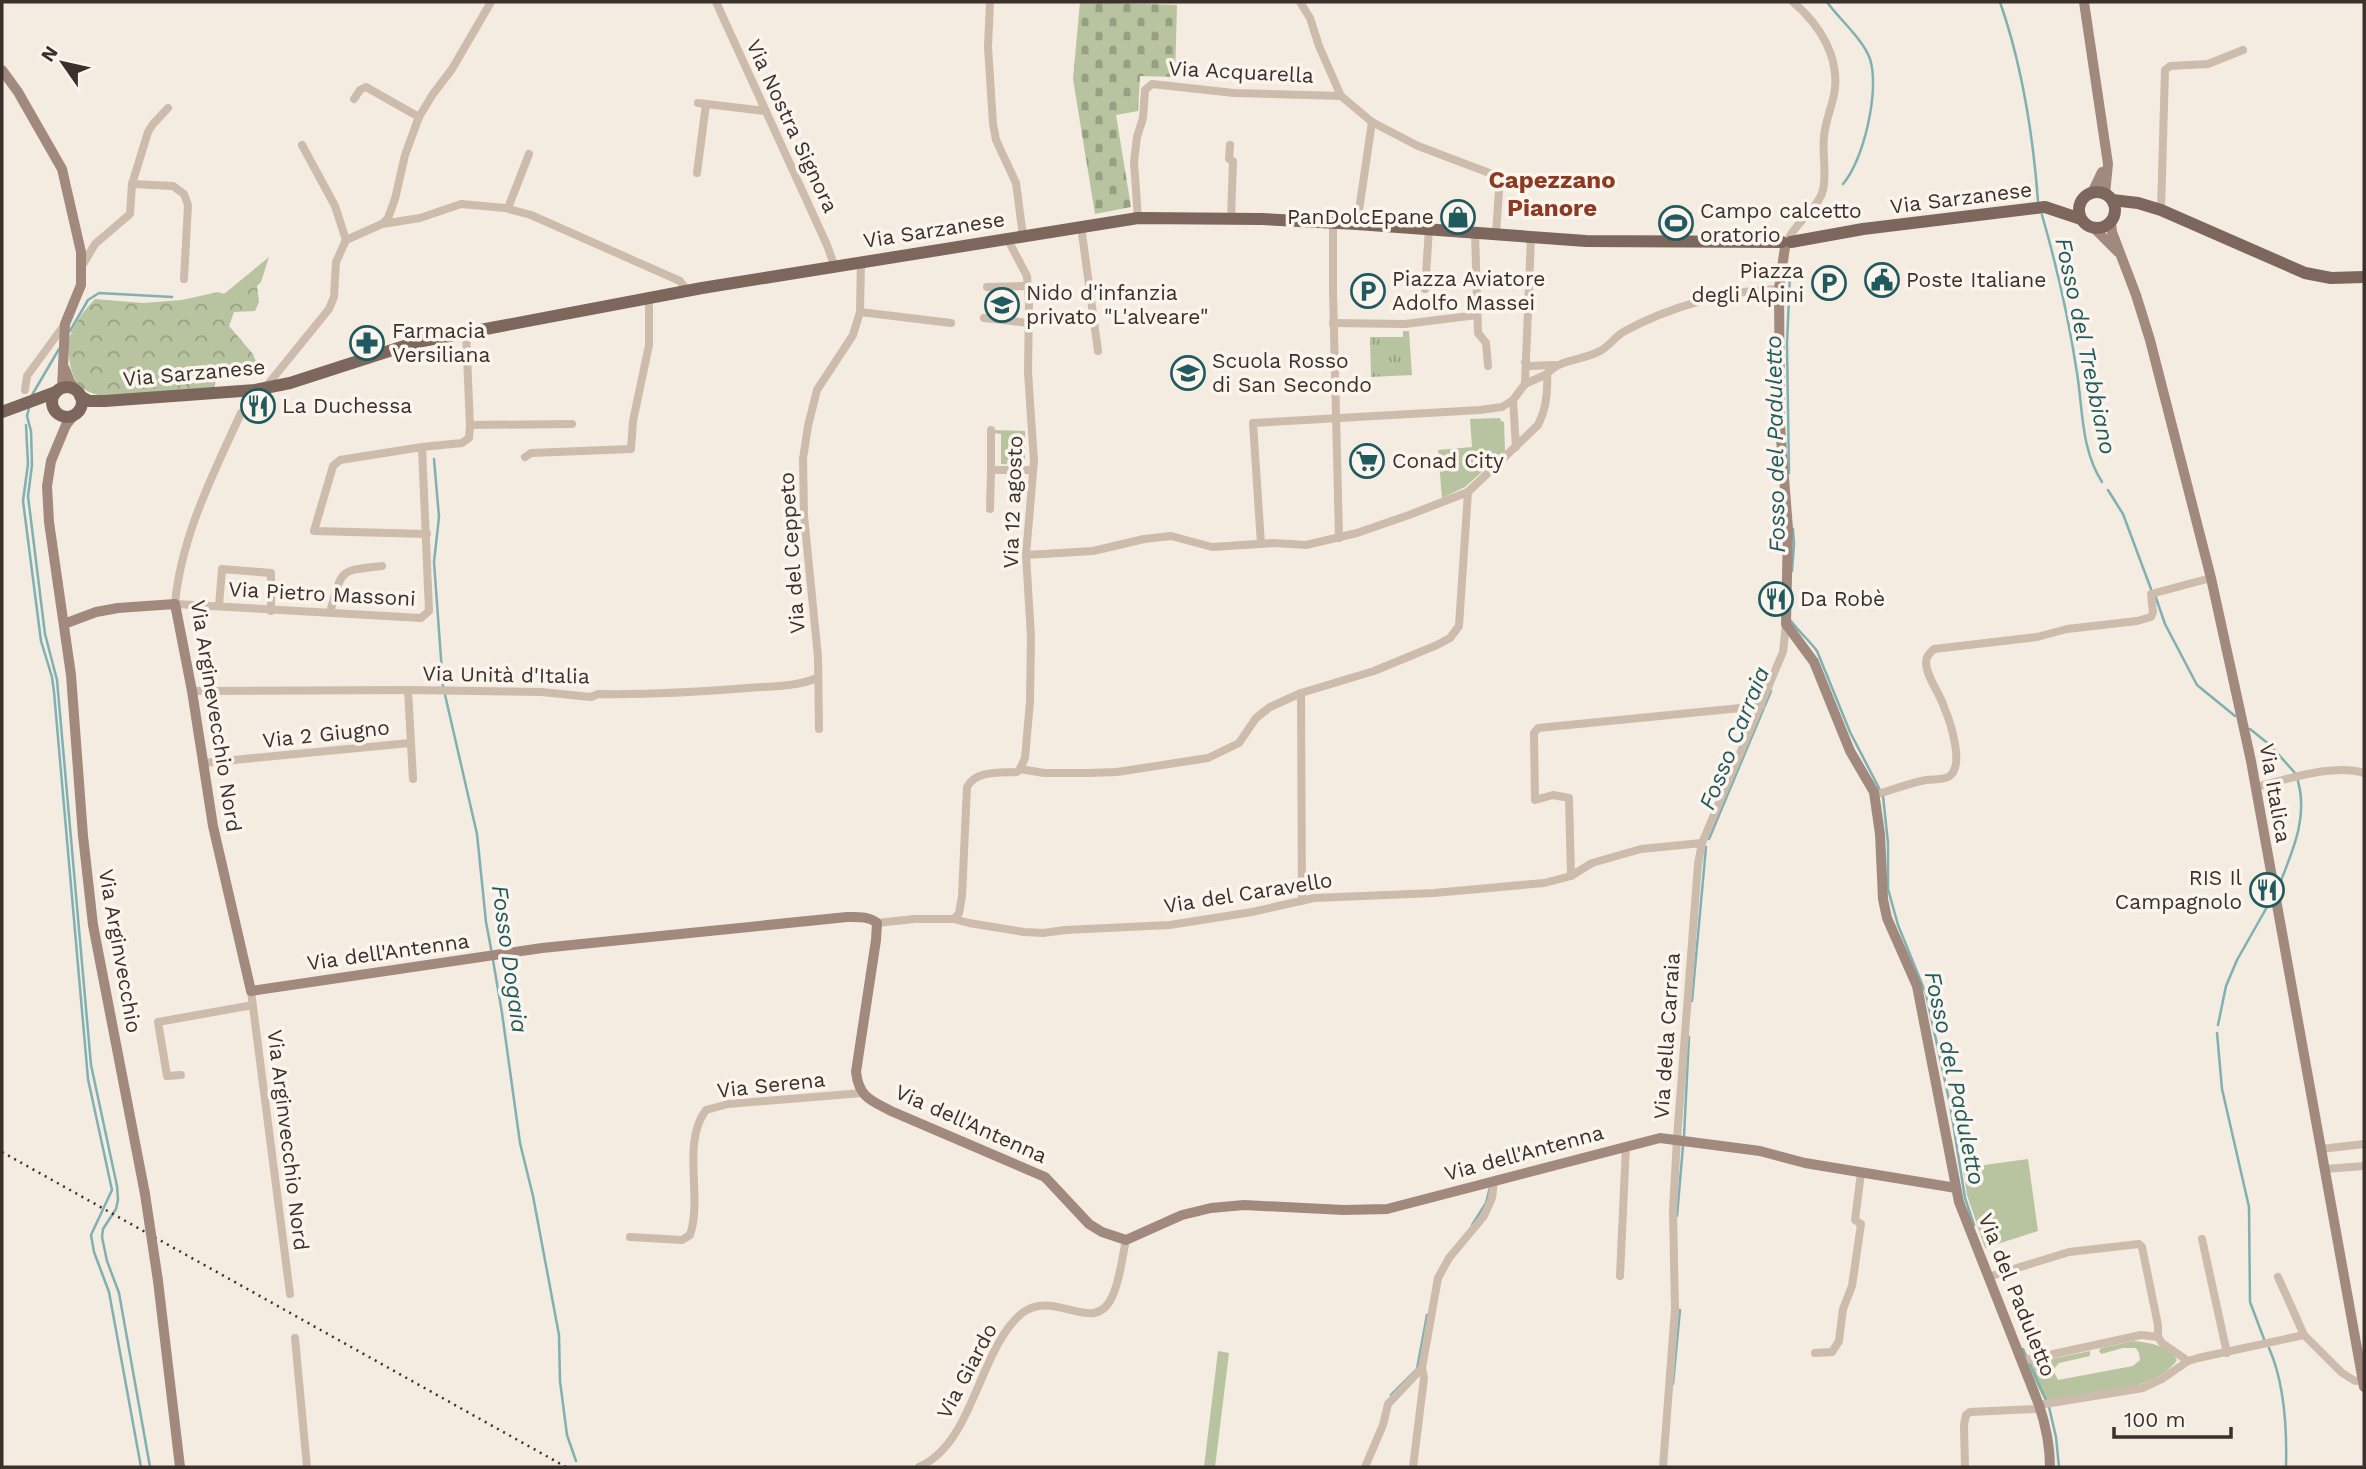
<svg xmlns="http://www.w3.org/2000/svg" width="2366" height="1469" font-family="'Work Sans',sans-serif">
<defs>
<pattern id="grass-tufts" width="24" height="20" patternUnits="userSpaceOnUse" patternTransform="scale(1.75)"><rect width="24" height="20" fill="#b8c4a0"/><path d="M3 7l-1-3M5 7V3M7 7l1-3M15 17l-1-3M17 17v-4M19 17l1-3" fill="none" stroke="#97a083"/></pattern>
<pattern id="forest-crowns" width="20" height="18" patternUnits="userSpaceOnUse" patternTransform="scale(1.75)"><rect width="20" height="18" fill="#b8c4a0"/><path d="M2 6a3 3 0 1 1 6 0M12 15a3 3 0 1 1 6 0" fill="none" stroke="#97a083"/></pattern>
<pattern id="cemetery-stones" width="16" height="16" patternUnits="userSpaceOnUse" patternTransform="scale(1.75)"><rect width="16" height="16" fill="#b8c4a0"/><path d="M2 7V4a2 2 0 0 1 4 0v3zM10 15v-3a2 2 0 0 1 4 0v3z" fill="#97a083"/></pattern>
</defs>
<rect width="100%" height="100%" fill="#f4ebe1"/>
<polygon fill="url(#grass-tufts)" points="1403,331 1409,331 1412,375 1371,377 1370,337 1403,337"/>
<path fill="url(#forest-crowns)" d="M 269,257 L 261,282 L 257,286 L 259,302 L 255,311 L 234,312 L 229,326 L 253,354 L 260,372 L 221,366 L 213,390 L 102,396 C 78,390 73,382 69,358 C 68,351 68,343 70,336 C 75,323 85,309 95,299 L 143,303 L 182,300 L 218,292 L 224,294 Z"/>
<polygon fill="url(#cemetery-stones)" points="1080,2 1177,5 1175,77 1140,76 1138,111 1116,115 1131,207 1095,214 1073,79"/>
<g fill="#b8c4a0">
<polygon points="1692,212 1693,233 1661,235 1660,214"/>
<polygon points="1500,418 1501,421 1504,422 1505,451 1465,487 1442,498 1438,450 1472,447 1470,419"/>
<polygon points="993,430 1025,431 1025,465 1001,464 1001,434 993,433"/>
<polygon points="2028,1159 2038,1231 1985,1248 1967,1195 1963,1168"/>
<path d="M 2133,1341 C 2148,1342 2169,1346 2177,1360 C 2155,1393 2081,1395 2045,1401 L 2026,1364 L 2090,1351 L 2090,1356 L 2059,1363 L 2053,1370 L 2058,1380 L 2133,1366 L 2140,1360 L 2139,1353 L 2136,1348 L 2123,1348 L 2101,1354 L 2099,1351 L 2101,1348 Z"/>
<polygon points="1218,1351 1229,1353 1215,1467 1204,1467"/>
</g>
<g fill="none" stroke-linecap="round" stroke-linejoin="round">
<g stroke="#7fb0b2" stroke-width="2.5">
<path d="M 1827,2 C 1839,19 1863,39 1870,59 C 1880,89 1864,160 1843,184"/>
<path d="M 2000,2 C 2022,65 2033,135 2038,201"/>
<path d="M 2042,215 C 2057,267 2069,320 2077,373 C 2083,411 2081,449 2102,482"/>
<polyline points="70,331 88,300 99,293 172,297"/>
<polyline points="32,395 59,349"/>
<polyline points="29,408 27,416 31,431 32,465 28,496 45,634 57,680 91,1065 117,1186 118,1200 116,1209 103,1229 102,1237 107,1261 119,1293 150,1467"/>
<polyline points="26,425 28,464 23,501 41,641 52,677 54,692 88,1079 112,1190 91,1235 94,1252 109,1292 141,1467"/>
<polyline points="434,459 439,517 434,562 443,686 477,834 486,922 492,954"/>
<polyline points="1789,473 1787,344 1790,274"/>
<polyline points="2108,490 2123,514 2151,589"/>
<polyline points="1792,571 1794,544 1793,529"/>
<polyline points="2155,595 2165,624 2197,685 2235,716"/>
<path d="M 1791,621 C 1799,632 1809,640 1817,651 L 1850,732 L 1880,790"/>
<polyline points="2250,729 2270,745 2295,773"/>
<polyline points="1883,796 1888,843 1888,889 1898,925 1926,994 1950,1104 1965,1198 1974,1225"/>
<polyline points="1709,839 1771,691"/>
<path d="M 2280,883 C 2293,850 2308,817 2298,781"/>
<polyline points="493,960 502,1013 520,1143 533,1196 559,1335 560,1381 567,1435 576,1461"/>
<polyline points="1692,1001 1706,847"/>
<polyline points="2218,1025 2226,986 2237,960 2267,907"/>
<polyline points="2217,1033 2222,1089 2249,1207 2250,1302 2264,1339"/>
<polyline points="1684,1136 1689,1037"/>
<polyline points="1677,1216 1683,1146"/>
<polyline points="1472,1225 1486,1203 1490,1187"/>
<path d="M 2269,1348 C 2284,1382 2287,1430 2286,1467"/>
<polyline points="2023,1349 2046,1400"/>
<polyline points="1673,1384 1680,1310"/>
<polyline points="1391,1395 1417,1369 1427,1315"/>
<polyline points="2049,1407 2056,1437 2059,1467"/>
</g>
<g stroke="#cdbbac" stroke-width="8">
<polyline points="716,2 827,245 834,265"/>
<polyline points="990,2 988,47 993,124 996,140 1016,183 1023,236"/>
<polyline points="1300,2 1310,18 1319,46 1341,96"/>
<polyline points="354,99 360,90 366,87 419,117"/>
<polyline points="698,103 765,111"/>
<polyline points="302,145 335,206 346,240"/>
<polyline points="1230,145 1229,159 1233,161 1231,219"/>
<polyline points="697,173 706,104"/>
<polyline points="132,184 173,186 184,194 188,205 184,279"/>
<polyline points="508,208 529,154"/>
<polyline points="2161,210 2165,70 2170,66 2208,64 2243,50"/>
<polyline points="1138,218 1134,162 1137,137 1143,118 1145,90 1152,84 1234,93 1341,96 1372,122 1418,146 1500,177 1496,233"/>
<polyline points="1333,223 1333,291 1339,538"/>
<polyline points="382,224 388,218 395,199 405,155 419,117 433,94 452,69 491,2"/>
<polyline points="1357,224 1372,122"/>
<polyline points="1081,226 1098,351"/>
<polyline points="1475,232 1478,333 1486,343 1488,366"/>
<polyline points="1007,238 1027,276 1029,304 1028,372 1034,461 1026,555 1031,637 1030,701 1025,758 1020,769"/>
<path d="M 1789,238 C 1797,221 1818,209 1823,190 C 1827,173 1822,154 1824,137 C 1825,122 1831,109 1834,95 C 1841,58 1820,25 1793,2"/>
<polyline points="82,266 95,244 130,214 132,184 148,132 153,124 168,108"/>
<polyline points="987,287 1028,286"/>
<polyline points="1425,289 1429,229"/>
<polyline points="860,312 951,323"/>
<polyline points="984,318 1029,323"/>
<polyline points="1333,323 1405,324 1477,315"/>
<polyline points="1525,362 1529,366 1555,365"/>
<polyline points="1525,384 1531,237"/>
<polyline points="265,388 329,309 334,297 336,262 346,240 382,224 420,218 461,204 505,208 531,215 680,281 688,291"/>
<polyline points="25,390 27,376 65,324"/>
<polyline points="1513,400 1516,447"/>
<path d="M 241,413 C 213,474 181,537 175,604 L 421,618 L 429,611 L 422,447 L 462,443 L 469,438 L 470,426 L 466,332"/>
<polyline points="470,425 572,424"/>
<polyline points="991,430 991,470 1033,470"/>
<polyline points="422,447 340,460 333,466 314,531 427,534"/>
<polyline points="525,457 531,453 631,449 633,421 649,345 649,299"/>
<polyline points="990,509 991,470"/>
<polyline points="1261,544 1253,423 1480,410 1502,407 1513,400 1525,384 1547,374"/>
<polyline points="1026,555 1093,551 1144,539 1171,536 1212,547 1274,543 1306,545 1357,533 1409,515 1468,492"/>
<polyline points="219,606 222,569 271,573 271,611"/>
<path d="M 330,612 C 343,569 337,571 382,566"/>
<polyline points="408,690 413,779"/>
<path d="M 192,691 L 408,690 L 541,692 L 591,697 L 598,694 C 648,695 697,692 747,688 C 770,686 796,687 817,678"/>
<polyline points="1301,693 1302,901"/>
<polyline points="819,729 818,657 804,516 803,459 808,426 817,390 853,335 860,312 861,262"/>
<polyline points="203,763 410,743"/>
<path d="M 2255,787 C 2286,780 2333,763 2364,773"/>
<path d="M 1875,795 C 1892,790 1909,783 1926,780 C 1933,779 1942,780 1948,777 C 1966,768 1950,721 1944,707 C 1940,693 1926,677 1926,662 C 1926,656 1930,653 1934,649 L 2037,637 L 2067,629 L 2137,621 L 2151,617 L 2153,612 L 2151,594 L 2211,578"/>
<polyline points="1571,876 1569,798 1553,795 1535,800 1534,733 1538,728 1761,706"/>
<path d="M 954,919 L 959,913 L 962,896 L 967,787 C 976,770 1000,773 1017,772 L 1020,769 L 1044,773 L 1089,773 L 1117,772 L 1208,758 L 1239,743 L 1256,718 L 1270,707 L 1301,693 L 1374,671 L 1437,645 L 1450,638 L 1459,626 L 1468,492 L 1538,425 C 1546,410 1548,391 1547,374 C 1561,358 1582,361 1600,351 C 1610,346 1615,336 1625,331 C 1669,307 1728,290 1779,289"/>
<polyline points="877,923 914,919 954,919 969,923 1024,932 1043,933 1065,930 1170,925 1252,912 1314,898 1434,893 1544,883 1571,876 1592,863 1641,849 1702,843"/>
<polyline points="251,991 290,1294"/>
<polyline points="181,1075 167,1076 158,1022 253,1005"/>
<polyline points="2321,1149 2364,1144"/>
<polyline points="2325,1169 2364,1166"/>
<path d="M 630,1237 L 682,1240 L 690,1235 C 703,1197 681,1143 706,1110 L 728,1104 L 862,1093"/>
<polyline points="2202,1239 2227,1353"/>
<polyline points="1620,1276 1626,1146"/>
<polyline points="1988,1277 2069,1252 2139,1244 2142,1247 2158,1325 2158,1337 2162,1343 2188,1361"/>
<polyline points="2278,1277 2304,1335"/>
<polyline points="295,1338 307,1467"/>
<polyline points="1815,1353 1832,1352 1839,1341 1843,1309 1852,1286 1861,1224 1855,1220 1861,1173"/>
<polyline points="2021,1361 2141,1335 2158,1337"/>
<path d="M 919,1467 C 974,1443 978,1351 1021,1314 C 1054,1287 1094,1337 1112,1297 C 1120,1281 1122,1258 1126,1240"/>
<polyline points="1365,1467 1383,1425 1388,1404 1422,1368 1438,1278 1449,1258 1484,1216 1492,1198 1494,1181"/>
<polyline points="1413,1467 1424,1378 1422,1368"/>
<polyline points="1663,1467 1675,1309 1673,1210 1677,1139 1698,864 1702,843 1783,652 1786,624"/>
<polyline points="1965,1467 1964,1425 1966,1415 1970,1412 2035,1409 2039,1405 2143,1388 2162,1379 2188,1361 2198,1358 2304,1335 2341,1372 2355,1381 2364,1380"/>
</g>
<g stroke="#a18a7d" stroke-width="10">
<polyline points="2084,2 2108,164 2105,194"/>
<polyline points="2,70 18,92 62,169 81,252 81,285 65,324 62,388"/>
<polyline points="2092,193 2102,172"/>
<polyline points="2111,222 2112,232 2136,295 2150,340 2211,578 2251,761 2364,1387"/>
<polyline points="2095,229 2118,252"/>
<path d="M 1785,247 L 1779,289 L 1780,425 L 1788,529 L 1786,624 L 1814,662 L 1850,751 L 1874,792 L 1880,834 L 1883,899 L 1887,918 L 1917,986 L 1959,1202 L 2039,1405 C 2046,1426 2050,1445 2050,1467"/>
<polyline points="65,369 70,382 77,391"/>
<polyline points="75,414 66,425 51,461 47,486 49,522 71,675 83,836 93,925 145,1194"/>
<path d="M 64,624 L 96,612 L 118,608 L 175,604 L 192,691 L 213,826 L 251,991 L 542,948 L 847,917 C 857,917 869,916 877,923 L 876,940 L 856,1072 C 859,1097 870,1100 891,1111 L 1045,1177 L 1089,1224 L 1102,1232 L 1126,1240 L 1182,1215 L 1211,1208 L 1244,1205 L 1344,1210 L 1387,1209 L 1660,1138 L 1760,1151 L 1805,1163 L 1956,1188"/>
<polyline points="158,1281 180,1467"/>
</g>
<g stroke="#7d675c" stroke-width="12">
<circle cx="2097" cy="210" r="18"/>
<polyline points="2112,200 2138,203 2161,210 2305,273 2331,278 2364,277"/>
<polyline points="1791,242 1863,229 2045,207 2081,219"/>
<circle cx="67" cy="402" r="15"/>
<polyline points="80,396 89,401 105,401 255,390 290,383 417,342 702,288 1138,218 1262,219 1357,224 1586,241 1782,242"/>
<polyline points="2,412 56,392"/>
</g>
<polyline stroke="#3b302b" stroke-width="2.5" stroke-dasharray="2 5" stroke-linecap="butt" points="2,1152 566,1467"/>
<polyline stroke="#a18a7d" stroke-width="10" points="145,1194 158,1281"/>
</g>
<defs>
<g id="shop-ring" transform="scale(1.75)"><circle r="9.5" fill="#fbf5ee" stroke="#1f5a5e" stroke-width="1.5"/><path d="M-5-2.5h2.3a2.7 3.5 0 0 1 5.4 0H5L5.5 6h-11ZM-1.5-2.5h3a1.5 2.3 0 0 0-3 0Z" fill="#1f5a5e"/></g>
<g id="stadium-ring" transform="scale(1.75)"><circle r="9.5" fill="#fbf5ee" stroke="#1f5a5e" stroke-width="1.5"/><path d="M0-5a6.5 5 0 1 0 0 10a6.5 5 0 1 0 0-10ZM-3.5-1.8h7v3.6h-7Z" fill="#1f5a5e"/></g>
<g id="civic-ring" transform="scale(1.75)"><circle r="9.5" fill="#fbf5ee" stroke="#1f5a5e" stroke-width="1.5"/><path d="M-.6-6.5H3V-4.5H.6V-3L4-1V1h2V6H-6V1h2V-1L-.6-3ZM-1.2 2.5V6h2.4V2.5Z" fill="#1f5a5e"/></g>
<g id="parking-ring" transform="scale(1.75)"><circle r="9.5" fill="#fbf5ee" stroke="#1f5a5e" stroke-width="1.5"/><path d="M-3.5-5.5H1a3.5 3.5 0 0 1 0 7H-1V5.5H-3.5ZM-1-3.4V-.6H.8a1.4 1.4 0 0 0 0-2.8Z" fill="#1f5a5e"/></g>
<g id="school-ring" transform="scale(1.75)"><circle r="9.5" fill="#fbf5ee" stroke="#1f5a5e" stroke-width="1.5"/><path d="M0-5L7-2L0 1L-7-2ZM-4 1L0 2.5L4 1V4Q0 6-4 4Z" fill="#1f5a5e"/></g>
<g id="pharmacy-ring" transform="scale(1.75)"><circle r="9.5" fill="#fbf5ee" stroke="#1f5a5e" stroke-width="1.5"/><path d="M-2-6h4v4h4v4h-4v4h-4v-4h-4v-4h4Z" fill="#1f5a5e"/></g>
<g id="restaurant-ring" transform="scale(1.75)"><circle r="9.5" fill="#fbf5ee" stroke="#1f5a5e" stroke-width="1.5"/><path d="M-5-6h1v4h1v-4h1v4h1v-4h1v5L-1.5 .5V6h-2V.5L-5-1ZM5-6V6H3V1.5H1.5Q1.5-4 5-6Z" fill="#1f5a5e"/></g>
<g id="supermarket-ring" transform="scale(1.75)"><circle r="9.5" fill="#fbf5ee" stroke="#1f5a5e" stroke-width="1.5"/><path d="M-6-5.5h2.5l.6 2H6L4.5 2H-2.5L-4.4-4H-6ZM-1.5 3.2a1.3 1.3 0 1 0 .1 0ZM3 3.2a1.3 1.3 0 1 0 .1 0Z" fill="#1f5a5e"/></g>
</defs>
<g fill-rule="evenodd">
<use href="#shop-ring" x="1458" y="217"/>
<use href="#stadium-ring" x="1676" y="223"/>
<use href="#civic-ring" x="1882" y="280"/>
<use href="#parking-ring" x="1829" y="283"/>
<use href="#parking-ring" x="1368" y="291"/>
<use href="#school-ring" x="1002" y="305"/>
<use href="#pharmacy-ring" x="367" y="343"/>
<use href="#school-ring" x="1188" y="373"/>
<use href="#restaurant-ring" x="258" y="406"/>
<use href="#supermarket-ring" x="1367" y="461"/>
<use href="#restaurant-ring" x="1776" y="599"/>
<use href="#restaurant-ring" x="2267" y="890"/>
</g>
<g text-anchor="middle" stroke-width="7" stroke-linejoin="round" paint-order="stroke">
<g font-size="21" fill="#3b302b" stroke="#fbf5ee">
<text transform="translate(1241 72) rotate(3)" y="7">Via Acquarella</text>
<text transform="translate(792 126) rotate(65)" y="7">Via Nostra Signora</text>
<text transform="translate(1961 198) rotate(-7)" y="7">Via Sarzanese</text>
<text transform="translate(934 230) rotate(-9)" y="7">Via Sarzanese</text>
<text transform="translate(194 373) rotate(-5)" y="7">Via Sarzanese</text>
<text transform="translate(1013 502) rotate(-88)" y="7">Via 12 agosto</text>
<text transform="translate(792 553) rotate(-94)" y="7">Via del Ceppeto</text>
<text transform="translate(322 594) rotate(3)" y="7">Via Pietro Massoni</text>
<text transform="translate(506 675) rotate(1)" y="7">Via Unità d'Italia</text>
<text transform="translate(216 716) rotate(81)" y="7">Via Arginevecchio Nord</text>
<text transform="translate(326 734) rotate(-6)" y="7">Via 2 Giugno</text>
<text transform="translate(2275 793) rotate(80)" y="7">Via Italica</text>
<text transform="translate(1248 893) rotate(-9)" y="7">Via del Caravello</text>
<text transform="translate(120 951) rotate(80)" y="7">Via Arginvecchio</text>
<text transform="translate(388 952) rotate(-8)" y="7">Via dell'Antenna</text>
<text transform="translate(1667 1036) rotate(-86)" y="7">Via della Carraia</text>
<text transform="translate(771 1085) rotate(-6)" y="7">Via Serena</text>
<text transform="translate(971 1124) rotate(24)" y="7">Via dell'Antenna</text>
<text transform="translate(288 1140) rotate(83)" y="7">Via Arginvecchio Nord</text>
<text transform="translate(1524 1153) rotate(-15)" y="7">Via dell'Antenna</text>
<text transform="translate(2017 1295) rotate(68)" y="7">Via del Paduletto</text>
<text transform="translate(967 1371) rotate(-62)" y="7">Via Giardo</text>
</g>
<g font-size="21" fill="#3b302b" stroke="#fbf5ee" text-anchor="start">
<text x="1700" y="218">Campo calcetto<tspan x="1700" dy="24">oratorio</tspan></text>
<text x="1434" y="224" text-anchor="end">PanDolcEpane</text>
<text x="1804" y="278" text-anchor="end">Piazza<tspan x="1804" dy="24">degli Alpini</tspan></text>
<text x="1392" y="286">Piazza Aviatore<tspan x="1392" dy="24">Adolfo Massei</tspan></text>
<text x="1906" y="287">Poste Italiane</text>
<text x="1026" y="300">Nido d'infanzia<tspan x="1026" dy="24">privato "L'alveare"</tspan></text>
<text x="392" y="338">Farmacia<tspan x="392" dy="24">Versiliana</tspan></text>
<text x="1212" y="368">Scuola Rosso<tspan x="1212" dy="24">di San Secondo</tspan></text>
<text x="282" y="413">La Duchessa</text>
<text x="1392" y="468">Conad City</text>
<text x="1800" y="606">Da Robè</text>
<text x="2242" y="885" text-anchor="end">RIS Il<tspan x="2242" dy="24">Campagnolo</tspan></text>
</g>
<g font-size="23" font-style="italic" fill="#1f5a5e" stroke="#fbf5ee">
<text transform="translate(2086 346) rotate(78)" y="8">Fosso del Trebbiano</text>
<text transform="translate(1775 444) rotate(-91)" y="8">Fosso del Paduletto</text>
<text transform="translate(1734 738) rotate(-68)" y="8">Fosso Carraia</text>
<text transform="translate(510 959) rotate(82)" y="8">Fosso Dogaia</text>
<text transform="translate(1955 1078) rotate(78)" y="8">Fosso del Paduletto</text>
</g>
<g font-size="24" font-weight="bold" fill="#8c3b22" stroke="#fbf5ee">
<text x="1552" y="188">Capezzano<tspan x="1552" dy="28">Pianore</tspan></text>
</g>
</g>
<rect width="2366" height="1469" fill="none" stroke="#3b302b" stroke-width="7"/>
<g transform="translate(63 63) rotate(304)" stroke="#fbf5ee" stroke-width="5" paint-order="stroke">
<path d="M0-5L12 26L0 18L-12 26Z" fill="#3b302b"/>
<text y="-10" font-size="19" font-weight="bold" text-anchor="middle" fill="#3b302b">N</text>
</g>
<path d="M2114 1427v10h117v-10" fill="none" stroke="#3b302b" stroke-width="3.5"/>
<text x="2124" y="1427" font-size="21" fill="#3b302b" stroke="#fbf5ee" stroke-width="5" paint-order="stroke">100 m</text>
</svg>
